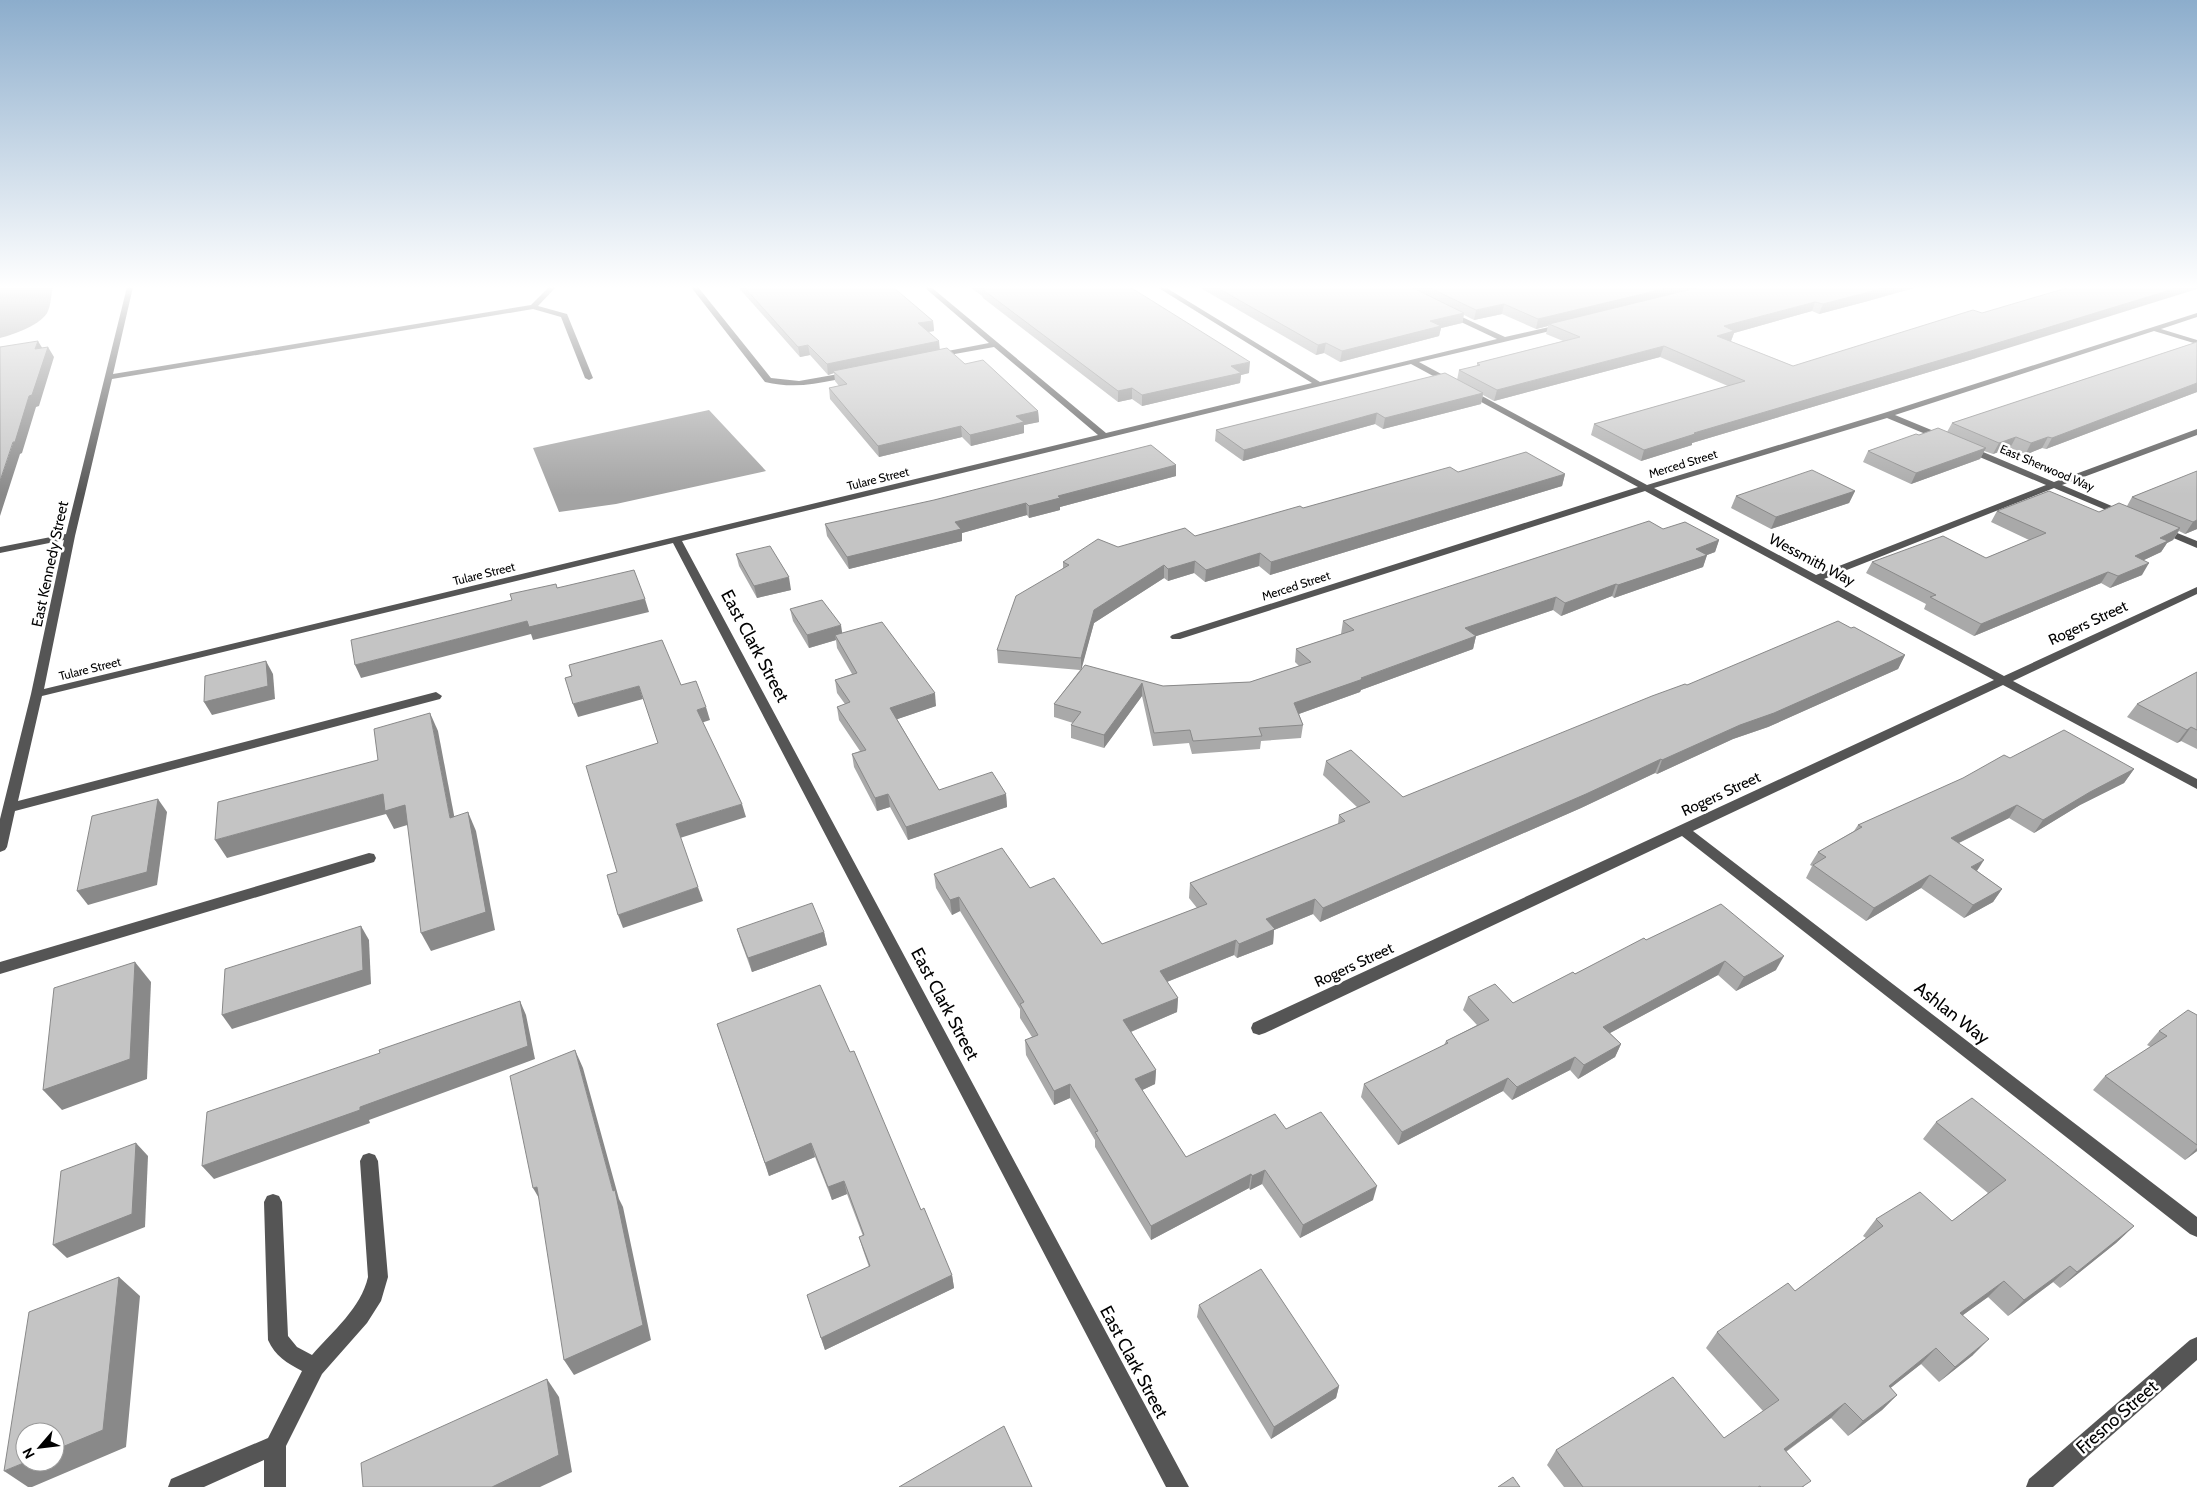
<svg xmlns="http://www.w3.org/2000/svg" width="2197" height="1487" font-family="Cabin,sans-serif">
<rect width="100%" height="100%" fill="#fff"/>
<g fill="#a3a3a3">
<path d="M 0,287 L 53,287 C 51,295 51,304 48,311 C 43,324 13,335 0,338 Z"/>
<polygon points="709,410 766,471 616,504 559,512 533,448"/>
</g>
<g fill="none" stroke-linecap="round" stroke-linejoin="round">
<g fill="#555" fill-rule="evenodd">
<polygon points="127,287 133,287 113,374 531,305 549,287 556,287 538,306 567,314 593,378 589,380 585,378 561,317 533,309 112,379 75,536 44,689 1098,435 994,347 932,358 932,354 989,343 924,287 931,287 1106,433 1312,383 1157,287 1165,287 1320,382 1497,339 1444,314 1443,312 1447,310 1505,337 1567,323 1567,327 1419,362 1647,485 1884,413 2197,313 2197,317 2161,329 2197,340 2197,344 2154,331 1895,415 1946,436 1946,440 1940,440 1887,418 1654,488 1816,575 2046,485 1963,450 1963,446 1969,446 2054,482 2197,429 2197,435 2062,485 2126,512 2126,516 2120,516 2054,488 1824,579 2004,676 2197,587 2197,594 2013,681 2197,779 2197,789 2003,685 1693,831 2197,1217 2197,1237 2190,1234 1682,836 1265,1033 1259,1035 1253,1033 1251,1028 1253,1023 1994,680 1645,491 1180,639 1172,639 1170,637 1172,635 1638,487 1411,364 682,541 1189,1487 1166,1487 673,543 42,696 18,801 436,692 442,696 440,699 15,811 7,847 5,850 0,852 0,819 31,694 64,540 0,553 0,547 66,534"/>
<path d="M 691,287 L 698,287 L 771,378 L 799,381 L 850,372 L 854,374 C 849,378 842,378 835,380 C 811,385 790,388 765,382 Z"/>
<polygon points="2160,526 2197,541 2197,548 2157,531 2157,527"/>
<polygon points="369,853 374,854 376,858 374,862 0,974 0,962"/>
<path d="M 369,1153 L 375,1155 L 378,1161 L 388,1277 L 381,1301 L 367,1323 L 322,1374 L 286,1446 L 286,1487 L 264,1487 L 264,1460 L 204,1487 L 168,1487 L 171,1479 L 268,1438 L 302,1371 C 287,1363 275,1356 268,1340 L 264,1202 L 267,1196 L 273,1194 L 279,1196 L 282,1202 L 288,1336 L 297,1347 L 312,1355 C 333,1331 361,1308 368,1277 L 360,1161 L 363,1155 Z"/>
<polygon points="2197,1337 2197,1360 2053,1487 2026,1487 2029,1479 2190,1340"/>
</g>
</g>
<g fill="#a9a9a9">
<polygon points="738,287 893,287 933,321 934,331 928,332 939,349 965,364 1038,411 1039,422 1024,425 1024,433 971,446 962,437 879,457 830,399 829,388 839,386 835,381 834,373 828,375 810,355 800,357"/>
<polygon points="970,287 1130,287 1249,373 1241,375 1240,383 1142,406 1132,399 1118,402 983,298 982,296"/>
<polygon points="1199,287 1917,287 1868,301 1819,314 1812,311 1734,333 1731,341 1730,341 1793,366 1976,358 1692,443 1692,445 1641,461 1591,435 1594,424 1728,386 1660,357 1494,401 1483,395 1481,404 1383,429 1375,424 1243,461 1215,441 1216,430 1457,380 1459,370 1477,366 1477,363 1563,341 1546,334 1548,326 1536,329 1502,314 1474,320 1464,315 1462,323 1441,328 1439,336 1340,362 1324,353 1316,355"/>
<polygon points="2197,342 2197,392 2046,449 2042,448 2025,455 2010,448 1993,454 1984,451 1980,459 1911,484 1863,462 1868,451 1919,435 1947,432 1952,423"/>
<polygon points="1176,465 1176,476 1060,507 1060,510 1029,518 1027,515 962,533 962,541 849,569 827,536 825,524"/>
<polygon points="2197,471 2197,529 2185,534 2179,531 2173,540 2167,543 2161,552 2144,560 2142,575 2110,588 2101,583 1974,636 1924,609 1926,604 1866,573 1872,562 1986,558 2029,540 1991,522 1997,511 2099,512 2127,506 2132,497"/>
<polygon points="1458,472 1565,474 1562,486 1270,575 1259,566 1205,582 1194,573 1168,581 1164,578 1094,623 1081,669 1163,686 1250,682 1299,666 1295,662 1296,649 1341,634 1343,621 1663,529 1719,540 1715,552 1707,555 1703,567 1614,598 1612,596 1561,616 1553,610 1476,636 1473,649 1361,690 1360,692 1299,714 1303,725 1301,738 1261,741 1260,749 1192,754 1189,743 1153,746 1142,696 1104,748 1071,738 1071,725 1073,723 1054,717 1054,704 1080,670 998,663 997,650 1063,568 1063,562 1118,547 1195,536 1303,508"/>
<polygon points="1855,491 1849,503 1771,529 1731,508 1736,496"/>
<polygon points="736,554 791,590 757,598 739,566"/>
<polygon points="790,609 842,633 936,706 897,719 939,790 1006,794 1007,807 908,840 890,807 877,811 854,767 852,754 860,751 839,720 837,707 845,704 837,693 835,680 852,674 837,648 836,640 809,648 793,621"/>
<polygon points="1851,628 1905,655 1898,669 1768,727 1733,739 1657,774 1655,773 1581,808 1320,922 1313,914 1274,930 1273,944 1237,958 1234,955 1167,982 1178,998 1177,1012 1131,1032 1156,1070 1155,1084 1142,1090 1186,1157 1286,1129 1373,1200 1300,1238 1262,1184 1250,1190 1249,1188 1151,1240 1095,1147 1095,1140 1070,1098 1054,1105 1026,1055 1025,1040 1032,1037 1020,1018 1020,1009 960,911 952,915 936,888 934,874 1030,888 1102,944 1197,908 1189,898 1190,883 1338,824 1339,815 1358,808 1323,775 1326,761 1403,797 1687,685"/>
<polygon points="2197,672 2197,749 2181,741 2177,743 2127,717 2137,704"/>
<polygon points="2010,758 2134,769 2124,783 2080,805 2034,833 2009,818 1959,843 1977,871 2002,889 1993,902 1964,918 1921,888 1866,921 1806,878 1812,866 1810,865 1818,852 1854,831 1858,825"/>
<polygon points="737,929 824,932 827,945 752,972 741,942"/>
<polygon points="1646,940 1776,970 1736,991 1718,975 1610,1033 1621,1044 1615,1057 1578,1079 1570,1070 1512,1100 1503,1091 1398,1145 1361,1097 1364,1084 1444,1045 1446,1041 1477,1025 1463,1010 1468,997 1513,1003"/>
<polygon points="2197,1015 2197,1151 2185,1160 2093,1090 2105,1076 2151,1047 2147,1045 2159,1031"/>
<polygon points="717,1024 921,1210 952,1275 954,1288 825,1350 807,1295 869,1267 863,1250 859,1237 863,1236 847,1194 832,1200 815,1157 769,1176"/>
<polygon points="1936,1122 2134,1226 2116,1243 2060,1288 2053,1282 2008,1316 1988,1297 1963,1315 1973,1355 1939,1382 1921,1364 1890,1388 1897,1395 1882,1410 1848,1436 1831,1418 1786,1452 1804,1487 1564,1487 1547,1465 1556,1450 1724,1438 1763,1411 1706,1348 1717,1332 1795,1291 1866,1238 1863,1236 1876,1219 1952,1221 1988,1193 1923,1139"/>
<polygon points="1199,1305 1339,1386 1336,1398 1271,1439 1197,1317"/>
</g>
<g fill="#898989">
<polygon points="1672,287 1708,287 1549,324 1548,326 1536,329 1538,319"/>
<polygon points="1888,287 1917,287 1868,301 1819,314 1823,304"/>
<polygon points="2180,287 2197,287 2197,289 1976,358 1692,443 1692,445 1641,461 1644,450 1694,433"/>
<polygon points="1815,302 1812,311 1734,333 1731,341 1713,346 1717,336 1724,326"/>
<polygon points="1504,304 1502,314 1474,320 1476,310"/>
<polygon points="1464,313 1462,323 1441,328 1439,336 1340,362 1342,351 1430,321"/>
<polygon points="933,321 934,331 919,333 918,323"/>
<polygon points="38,341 44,351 35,349"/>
<polygon points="939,341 940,351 833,371 834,373 828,375 827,364"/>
<polygon points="1326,343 1324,353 1316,355 1318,345"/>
<polygon points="808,345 810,355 800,357 798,347"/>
<polygon points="1664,346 1660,357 1494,401 1497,390"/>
<polygon points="48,347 54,357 39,406 36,407 22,453 20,454 0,516 0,481 29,396"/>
<polygon points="1250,362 1249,373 1241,375 1240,383 1142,406 1142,395 1231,366"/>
<polygon points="2197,383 2197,392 2046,449 2052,438"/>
<polygon points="1132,388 1132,399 1118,402 1118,391"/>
<polygon points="1483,393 1481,404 1383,429 1385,418"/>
<polygon points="1038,411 1039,422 1024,425 1024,433 971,446 970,435 1016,416"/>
<polygon points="1377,413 1375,424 1243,461 1244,450"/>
<polygon points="961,426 962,437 879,457 878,446"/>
<polygon points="2016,437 2010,448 1993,454 1999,443"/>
<polygon points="2048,437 2042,448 2025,455 2031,443"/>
<polygon points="1986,448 1980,459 1911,484 1916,473"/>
<polygon points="1176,465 1176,476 1060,507 1060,510 1029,518 1029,506 1058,496"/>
<polygon points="1565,474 1562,486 1270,575 1271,562"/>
<polygon points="1855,491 1849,503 1771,529 1776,517"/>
<polygon points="1026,503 1027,515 962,533 962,541 849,569 847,557 955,522"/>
<polygon points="2197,520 2197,529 2185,534 2193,522"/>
<polygon points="2180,528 2173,540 2167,543 2161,552 2127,568 2135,556 2160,538"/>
<polygon points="1719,540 1715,552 1707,555 1703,567 1614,598 1618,585 1696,549"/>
<polygon points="1260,553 1259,566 1205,582 1206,570"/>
<polygon points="1195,561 1194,573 1168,581 1168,569"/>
<polygon points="2149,563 2142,575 2110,588 2118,576"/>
<polygon points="1164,565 1164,578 1094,623 1081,671 1081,658 1094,610"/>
<polygon points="2108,572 2101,583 1974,636 1981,624"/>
<polygon points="789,577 791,590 757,598 754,586"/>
<polygon points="1616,584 1612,596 1561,616 1565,603"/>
<polygon points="1556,597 1553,610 1462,641 1465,628"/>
<polygon points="645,599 649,612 533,640 531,634 361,678 355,665 527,621"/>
<polygon points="841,625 843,638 835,635 836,640 809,648 807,635"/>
<polygon points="1476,636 1473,649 1361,690 1360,692 1293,716 1294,703"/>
<polygon points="1905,655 1898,669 1768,727 1733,739 1657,774 1662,760 1740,725"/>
<polygon points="266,661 273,674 275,699 212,715 204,702"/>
<polygon points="1142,683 1142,696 1104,748 1104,735"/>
<polygon points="639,686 643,699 578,717 573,704"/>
<polygon points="935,693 936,706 892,721 890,708"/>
<polygon points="706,707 710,720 701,723 697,710"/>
<polygon points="430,713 438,731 458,836 450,818"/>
<polygon points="2191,727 2181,741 2177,743 2187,730"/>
<polygon points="1661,759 1655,773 1581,808 1320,922 1323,908"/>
<polygon points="2134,769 2124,783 2080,805 2034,833 2043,820 2090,792"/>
<polygon points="383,794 405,805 414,823 394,829 386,814 227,858 215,840"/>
<polygon points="888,794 890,807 877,811 875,798"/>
<polygon points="1006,794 1007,807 908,840 906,827"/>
<polygon points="158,799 167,812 157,885 88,905 77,891"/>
<polygon points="742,804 746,817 680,838 676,824"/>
<polygon points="2017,805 2009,818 1942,851 1951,838"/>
<polygon points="468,812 476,831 495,930 431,951 421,933"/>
<polygon points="1984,860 1975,874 1971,867"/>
<polygon points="1930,875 1921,888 1866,921 1874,908"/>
<polygon points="698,887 703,901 623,928 618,915"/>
<polygon points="2002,889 1993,902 1964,918 1973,905"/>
<polygon points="959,897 960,911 952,915 950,900"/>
<polygon points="1315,899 1313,914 1274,930 1273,944 1237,958 1239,944 1266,919"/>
<polygon points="361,926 369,940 371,984 232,1029 222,1015"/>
<polygon points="824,932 827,945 752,972 748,958"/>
<polygon points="1236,940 1234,955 1159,985 1160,971"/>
<polygon points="1784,956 1776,970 1736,991 1744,977"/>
<polygon points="1725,961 1718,975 1597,1040 1603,1027"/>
<polygon points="135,962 151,982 147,1079 62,1110 43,1090"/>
<polygon points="1178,998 1177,1012 1123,1035 1123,1020"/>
<polygon points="520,1001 526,1015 535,1059 369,1120 370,1123 214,1179 202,1166 360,1107"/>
<polygon points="1621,1044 1615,1057 1578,1079 1584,1065"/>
<polygon points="575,1050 583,1068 619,1199 623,1207 651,1340 574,1375 564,1360 613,1191"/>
<polygon points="1575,1057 1570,1070 1512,1100 1517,1087"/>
<polygon points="1156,1070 1155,1084 1134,1094 1135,1079"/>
<polygon points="1508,1078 1503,1091 1398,1145 1402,1132"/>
<polygon points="1070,1084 1070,1098 1054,1105 1054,1091"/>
<polygon points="136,1143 148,1156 145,1227 67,1258 53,1245"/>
<polygon points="811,1143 815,1157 769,1176 765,1163"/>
<polygon points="2197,1148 2197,1151 2185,1160"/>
<polygon points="1265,1170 1262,1184 1250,1190 1252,1176"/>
<polygon points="1251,1174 1249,1188 1151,1240 1151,1226"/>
<polygon points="844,1181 847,1194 832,1200 828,1187"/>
<polygon points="1377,1186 1373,1200 1300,1238 1303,1225"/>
<polygon points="537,1187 543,1205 533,1188"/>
<polygon points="2134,1226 2116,1243 2060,1288 2077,1272"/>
<polygon points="2070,1266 2053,1282 2008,1316 2024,1300"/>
<polygon points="952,1275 954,1288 825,1350 821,1338"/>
<polygon points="119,1277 140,1296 126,1447 32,1487 28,1487 4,1471 26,1462 55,1462 55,1450"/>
<polygon points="2004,1281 1988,1297 1945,1328 1960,1313"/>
<polygon points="1989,1339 1973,1355 1939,1382 1955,1367"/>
<polygon points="1936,1348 1921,1364 1874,1401 1889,1386"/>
<polygon points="547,1379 559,1397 572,1472 540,1487 492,1487"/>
<polygon points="1339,1386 1336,1398 1271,1439 1274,1427"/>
<polygon points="1897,1395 1882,1410 1848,1436 1863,1421"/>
<polygon points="1845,1403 1831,1418 1770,1463 1784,1449"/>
</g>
<g fill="#c4c4c4" stroke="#898989">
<polygon points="744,287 893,287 933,321 918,323 939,341 827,364 808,345 798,347"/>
<polygon points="983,287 1130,287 1250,362 1231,366 1241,373 1142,395 1132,388 1118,391 982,289 985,288"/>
<polygon points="1216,287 1411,287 1464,313 1430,321 1441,326 1342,351 1326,343 1318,345"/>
<polygon points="1428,287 1672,287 1538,319 1504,304 1476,310"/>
<polygon points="1700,287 1888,287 1823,304 1815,302 1724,326 1734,331 1717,336 1793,366 1973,310 1982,313 2070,287 2180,287 1981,348 1694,433 1695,434 1644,450 1594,424 1745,381 1664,346 1497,390 1459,370 1480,365 1477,363 1580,337 1549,324"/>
<polygon points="38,341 35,349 48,347 32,395 29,396 15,442 13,442 0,481 0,347"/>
<polygon points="2197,342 2197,383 2052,438 2048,437 2031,443 2016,437 1999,443 1952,423"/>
<polygon points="947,348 965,364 983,360 1038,411 1016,416 1024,422 970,435 961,426 878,446 829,388 847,384 833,371"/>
<polygon points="1445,373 1483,393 1385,418 1377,413 1244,450 1216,430"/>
<polygon points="1938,428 1986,448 1916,473 1868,451 1916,434 1919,435"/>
<polygon points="1151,445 1176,465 1058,496 1060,498 1029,506 1026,503 955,522 961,529 847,557 825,524 934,500"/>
<polygon points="1526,452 1565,474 1271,562 1260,553 1206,570 1195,561 1168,569 1164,565 1094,610 1081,658 997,650 1016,596 1069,565 1063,562 1098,539 1118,547 1185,528 1195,536 1300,506 1303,508 1450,467 1458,472"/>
<polygon points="1812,470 1855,491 1776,517 1736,496"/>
<polygon points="2197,471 2197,520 2193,522 2132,497"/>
<polygon points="2049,491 2099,512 2119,503 2180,528 2160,538 2168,541 2135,556 2149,563 2118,576 2108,572 1981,624 1930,597 1936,595 1872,562 1943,536 1986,558 2046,533 1997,511"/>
<polygon points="1649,521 1663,529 1685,522 1719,540 1696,549 1707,555 1618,585 1616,584 1565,603 1556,597 1465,628 1476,636 1361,678 1363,679 1294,703 1303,725 1259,728 1262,736 1193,741 1190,730 1154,733 1142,683 1104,735 1071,725 1081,712 1054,704 1085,665 1163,686 1250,682 1311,662 1296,649 1354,630 1343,621"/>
<polygon points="770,546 789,577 754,586 736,554"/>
<polygon points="634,570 645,599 529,627 527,621 355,665 351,640 512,600 510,594 556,584 557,588"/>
<polygon points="822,600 841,625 807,635 790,609"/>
<polygon points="1838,621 1851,628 1854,627 1905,655 1774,713 1740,725 1662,760 1661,759 1586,794 1323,908 1315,899 1266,919 1275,929 1239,944 1236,940 1160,971 1178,998 1123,1020 1156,1070 1135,1079 1186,1157 1275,1114 1286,1129 1321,1112 1377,1186 1303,1225 1265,1170 1252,1176 1251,1174 1151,1226 1095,1132 1098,1131 1070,1084 1054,1091 1025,1040 1038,1035 1020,1004 1024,1002 959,897 950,900 934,874 1002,848 1030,888 1054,878 1102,944 1207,904 1190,883 1345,821 1339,815 1370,802 1326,761 1351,750 1403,797 1652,696 1685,684 1687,685"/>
<polygon points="882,622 935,693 890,708 939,790 992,772 1006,794 906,827 888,794 875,798 852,754 866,750 837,707 850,702 835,680 857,673 835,635"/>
<polygon points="662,640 681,685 696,681 706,707 697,710 742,804 676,824 698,887 618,915 607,875 617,872 586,766 658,743 639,686 573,704 565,678 572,676 569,665"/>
<polygon points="266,661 268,686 204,702 205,676"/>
<polygon points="2197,672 2197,730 2191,727 2187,730 2137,704"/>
<polygon points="430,713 450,818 468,812 486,912 421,933 405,805 385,811 383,794 215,840 218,802 378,760 374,729"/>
<polygon points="2064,730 2134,769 2090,792 2043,820 2017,805 1951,838 1984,860 1971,867 2002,889 1973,905 1930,875 1874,908 1813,865 1826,857 1818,852 1862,827 1858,825 1963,778 2004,755 2010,758"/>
<polygon points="158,799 147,872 77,891 92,816"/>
<polygon points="812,903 824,932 748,958 737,929"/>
<polygon points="1721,904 1784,956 1744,977 1725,961 1603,1027 1621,1044 1584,1065 1575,1057 1517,1087 1508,1078 1402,1132 1364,1084 1448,1043 1446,1041 1489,1020 1468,997 1495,984 1513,1003 1573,972 1575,974 1644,938 1646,940"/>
<polygon points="361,926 363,970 222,1015 225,969"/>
<polygon points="135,962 130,1059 43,1090 54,988"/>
<polygon points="820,985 850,1052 854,1051 921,1210 924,1208 952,1275 821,1338 807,1295 870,1266 859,1237 864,1235 844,1181 828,1187 811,1143 765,1163 717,1024"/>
<polygon points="520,1001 528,1046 360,1107 360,1110 202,1166 207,1112 380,1053 379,1050"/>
<polygon points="2188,1010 2197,1015 2197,1145 2105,1076 2167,1036 2159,1031"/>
<polygon points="575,1050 613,1191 615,1190 643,1325 564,1360 537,1187 533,1188 510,1076"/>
<polygon points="1972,1098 2134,1226 2077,1272 2070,1266 2024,1300 2004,1281 1960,1313 1989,1339 1955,1367 1936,1348 1889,1386 1897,1395 1863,1421 1845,1403 1784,1449 1811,1481 1802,1487 1761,1487 1760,1486 1758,1487 1583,1487 1556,1450 1673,1377 1724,1438 1779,1400 1717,1332 1788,1283 1795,1291 1883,1226 1876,1219 1920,1192 1952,1221 2006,1180 1936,1122"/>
<polygon points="136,1143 132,1214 53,1245 61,1171"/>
<polygon points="1261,1269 1339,1386 1274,1427 1199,1305"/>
<polygon points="119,1277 103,1430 55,1450 55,1432 25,1432 25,1462 26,1462 4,1471 29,1312"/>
<polygon points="547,1379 559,1455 492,1487 363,1487 361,1463"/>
<polygon points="1004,1426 1032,1487 899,1487"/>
<polygon points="1513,1477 1520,1487 1498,1487"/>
</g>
<linearGradient id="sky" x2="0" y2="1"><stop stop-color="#8cadcc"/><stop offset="0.58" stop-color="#fff"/><stop offset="1" stop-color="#fff" stop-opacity="0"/></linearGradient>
<rect width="2197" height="495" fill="url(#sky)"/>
<g text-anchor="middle" stroke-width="5" stroke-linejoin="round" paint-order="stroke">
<g font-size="12" fill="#000" stroke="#fff">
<text transform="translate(1683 464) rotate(-17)" y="4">Merced Street</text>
<text transform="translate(2047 468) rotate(23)" y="4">East Sherwood Way</text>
<text transform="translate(878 479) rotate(-14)" y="4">Tulare Street</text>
<text transform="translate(484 574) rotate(-14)" y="4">Tulare Street</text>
<text transform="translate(1296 586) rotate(-18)" y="4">Merced Street</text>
<text transform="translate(90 669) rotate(-14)" y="4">Tulare Street</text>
</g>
<g font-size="15" fill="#000" stroke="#fff">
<text transform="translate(1812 560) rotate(28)" y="5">Wessmith Way</text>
<text transform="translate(50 564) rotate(-78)" y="5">East Kennedy Street</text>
<text transform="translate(2088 623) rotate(-25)" y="5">Rogers Street</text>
<text transform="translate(1721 794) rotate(-25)" y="5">Rogers Street</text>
<text transform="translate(1354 965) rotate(-25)" y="5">Rogers Street</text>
</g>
<g font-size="18" fill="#000" stroke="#fff">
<text transform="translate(755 646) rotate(62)" y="6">East Clark Street</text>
<text transform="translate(945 1004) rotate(62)" y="6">East Clark Street</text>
<text transform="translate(1952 1013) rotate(38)" y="6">Ashlan Way</text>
<text transform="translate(1134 1362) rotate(62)" y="6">East Clark Street</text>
<text transform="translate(2117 1417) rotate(-41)" y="6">Fresno Street</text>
</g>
</g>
<g transform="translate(40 1447) rotate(242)"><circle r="24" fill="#ffffff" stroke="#999999"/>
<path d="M0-4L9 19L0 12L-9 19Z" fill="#000000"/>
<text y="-8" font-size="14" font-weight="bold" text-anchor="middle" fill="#000000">N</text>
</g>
</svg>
